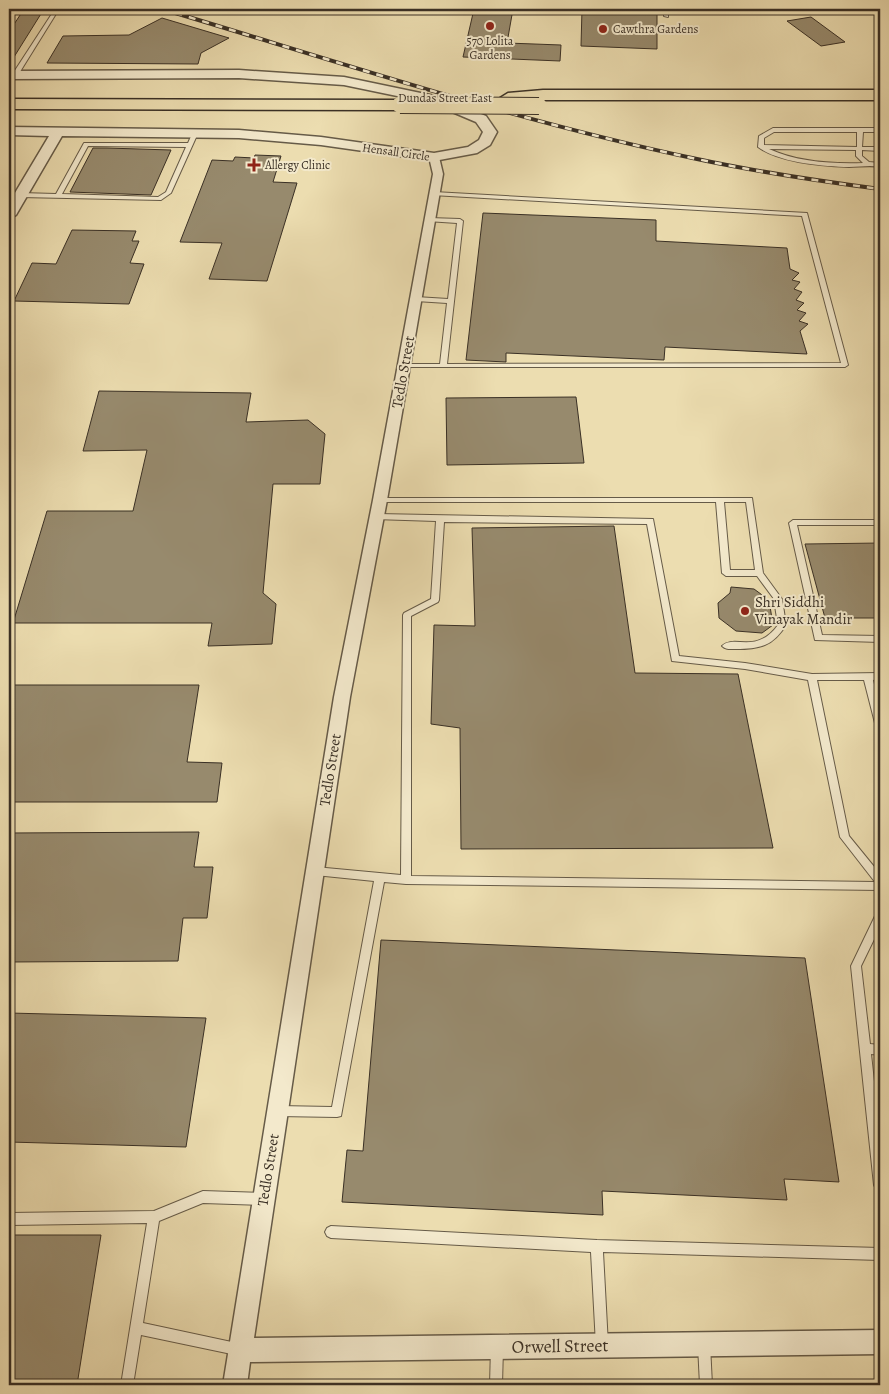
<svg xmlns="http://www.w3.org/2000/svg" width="889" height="1394" font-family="Alegreya,serif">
<rect width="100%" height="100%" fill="#ecddb0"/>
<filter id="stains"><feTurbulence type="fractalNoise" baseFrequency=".004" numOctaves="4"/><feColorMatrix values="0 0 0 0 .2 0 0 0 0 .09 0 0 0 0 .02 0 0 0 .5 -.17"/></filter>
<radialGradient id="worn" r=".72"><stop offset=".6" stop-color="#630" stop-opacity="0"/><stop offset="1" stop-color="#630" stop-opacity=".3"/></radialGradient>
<g fill="#978a6d" stroke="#3a3025">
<polygon points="24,9 44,9 9,65 9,32"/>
<polygon points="474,9 513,9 507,43 561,45 560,61 463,57"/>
<polygon points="582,9 657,9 657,49 581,46"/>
<polygon points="811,17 845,42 821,46 787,21"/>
<polygon points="162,18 229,38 201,53 198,64 47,63 63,36 129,35"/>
<polygon points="93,148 107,148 171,150 151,195 70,192"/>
<polygon points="255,155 281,156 273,182 297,183 267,281 209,279 222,243 180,242 212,160 233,161 235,157 254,158"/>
<polygon points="483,213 656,220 656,241 787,248 790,269 799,273 792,280 800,282 794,289 802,292 796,300 804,303 797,310 806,313 799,321 808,324 800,331 807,354 665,347 664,360 506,353 506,362 466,360"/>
<polygon points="72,230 136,231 132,241 139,241 130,263 144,264 129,304 14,301 32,263 56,264"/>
<polygon points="99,391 251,393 246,422 308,420 325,434 320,484 273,484 263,593 276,604 272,644 208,646 212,623 13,623 47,511 133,511 147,450 83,451"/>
<polygon points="576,397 584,463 447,465 446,398"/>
<polygon points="614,526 635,673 738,674 773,848 461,849 460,728 431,724 434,625 475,626 472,528"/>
<polygon points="880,543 880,618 825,618 805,544"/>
<polygon points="731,587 754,589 769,600 773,625 762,633 736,631 719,618 718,603 730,593"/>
<polygon points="9,685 199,685 187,762 222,763 217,802 9,802"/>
<polygon points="199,832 194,867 213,867 207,918 183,918 178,961 9,962 9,833"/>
<polygon points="381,940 805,958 839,1182 784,1179 787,1200 602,1191 603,1215 342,1202 347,1150 363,1151"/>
<polygon points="9,1013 206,1018 186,1147 9,1142"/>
<polygon points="9,1235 101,1235 77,1385 9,1385"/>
</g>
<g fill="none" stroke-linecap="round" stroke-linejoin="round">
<g stroke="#665b48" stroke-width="2">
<g id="service">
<polygon points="55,9 59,9 18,75 13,76 12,75"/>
<polygon points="664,9 668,9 668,17 664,16"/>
<path d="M 773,128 L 880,128 L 880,132 L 863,132 L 862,147 L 880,147 L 880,151 L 862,150 L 862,156 L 869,162 L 880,163 L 880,167 C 870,165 860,167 849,167 C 822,166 780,163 758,147 L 759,136 ZM 774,132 L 857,132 L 857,147 L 764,145 L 764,138 ZM 769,149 L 856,150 L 856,156 L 863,163 C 833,164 797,162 769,149 Z"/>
<path d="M 193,132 L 198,133 L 171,193 L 161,200 L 20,197 L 17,195 L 20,193 L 56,194 L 84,143 L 188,143 ZM 88,146 L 186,147 L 166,192 L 158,197 L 62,194 Z"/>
<polygon points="434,192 807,213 848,365 845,367 402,367 402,365 404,364 440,364 447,303 416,301 413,299 416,297 448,299 457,223 427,221 426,220 429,218 460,219 463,221 447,364 841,363 802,216 432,195 431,194"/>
<path d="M 377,498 L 752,498 L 763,573 L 782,599 L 786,625 C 773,646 760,649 736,649 C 730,649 726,650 722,646 C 734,634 756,655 778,625 L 774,599 L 757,576 L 726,576 L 722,573 L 716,502 L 377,502 L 376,500 ZM 724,502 L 746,502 L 755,570 L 730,570 Z"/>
<path d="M 377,514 L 653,519 L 679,656 L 745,663 L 812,674 L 880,673 L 880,679 L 873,680 L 880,710 L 880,730 L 877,729 L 876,727 L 864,680 L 817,680 L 849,836 L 880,874 L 880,890 L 406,884 L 384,882 L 341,1116 L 337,1117 L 278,1116 L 274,1115 L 272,1111 L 274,1107 L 278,1106 L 332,1107 L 374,881 L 315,875 L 312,874 L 310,871 L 312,868 L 315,867 L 401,875 L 403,615 L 404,613 L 431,599 L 436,521 L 374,519 L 373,517 ZM 444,522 L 647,524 L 672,661 L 745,669 L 808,680 L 840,837 L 875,882 L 411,876 L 411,616 L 438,602 L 439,600 Z"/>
<polygon points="793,520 880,520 880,525 797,525 822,635 880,636 880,642 815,640 789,523"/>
<polygon points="880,913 880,927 861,966 870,1044 880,1045 880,1055 871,1054 880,1136 880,1191 876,1189 874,1185 851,966 876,914"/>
<polygon points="203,1191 264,1193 268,1195 270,1199 268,1203 264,1205 203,1203 159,1221 143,1323 241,1344 245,1346 247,1350 245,1354 241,1356 141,1335 133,1385 121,1385 147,1223 9,1225 9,1213 154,1211"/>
<polygon points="331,1226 597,1240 880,1248 880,1260 603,1252 608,1345 606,1349 602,1351 598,1349 596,1345 591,1252 331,1238 327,1236 325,1232 327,1228"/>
<polygon points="704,1339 708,1341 710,1345 712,1385 700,1385 698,1345 700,1341"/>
<polygon points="497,1341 501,1343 503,1347 502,1385 490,1385 491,1347 493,1343"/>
</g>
</g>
<g stroke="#665b48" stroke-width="3">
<polygon id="minor" points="434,154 439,157 443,174 387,500 350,697 254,1338 880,1330 880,1354 250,1362 247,1385 223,1385 334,697 373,500 433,174 429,157"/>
</g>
<g stroke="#665b48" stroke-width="3">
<polygon id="tertiary" points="239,70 344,77 435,96 486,116 497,132 490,145 477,153 434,161 321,145 239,138 62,136 16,215 9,219 9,203 49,136 9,135 9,127 239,130 321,137 434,153 468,147 479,140 483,132 476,122 431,103 344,85 239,78 9,79 9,71"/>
</g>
<g stroke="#3a3025" stroke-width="3">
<g id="primary">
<polygon points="543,90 880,90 880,100 543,100 508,103 500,98 508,93"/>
<polygon points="9,99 400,100 408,105 400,110 9,109"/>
</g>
</g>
<use href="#service" fill="#f3e9cc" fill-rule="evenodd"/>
<use href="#minor" fill="#f3e9cc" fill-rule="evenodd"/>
<use href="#tertiary" fill="#f3e9cc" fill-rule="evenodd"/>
<use href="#primary" fill="#ecddb0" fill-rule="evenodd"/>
<g stroke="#3a3025" stroke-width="4">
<path id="rail" d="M 162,9 C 339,62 516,121 697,159 C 758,172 819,181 880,189"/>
</g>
<use href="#rail" stroke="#f3e9cc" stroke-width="2.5" stroke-dasharray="7" stroke-linecap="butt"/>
<g stroke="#3a3025" stroke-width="18" stroke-linecap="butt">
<polyline id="primary-bridge" points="400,105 539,106"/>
</g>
<use href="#primary-bridge" stroke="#ecddb0" stroke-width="16"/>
</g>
<g fill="#8f2418" stroke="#f3e9cc" stroke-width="2">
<circle cx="490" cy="26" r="5"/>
<circle cx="603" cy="29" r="5"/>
<path d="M251.5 157.5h5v5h5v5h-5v5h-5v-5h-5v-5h5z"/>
<circle cx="745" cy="611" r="5"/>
</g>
<g text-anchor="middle" stroke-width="4" stroke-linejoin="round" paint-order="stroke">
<g font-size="12" fill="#3a3025" stroke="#f3e9cc" text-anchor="start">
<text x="613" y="33">Cawthra Gardens</text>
<text x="490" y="45" text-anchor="middle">570 Lolita<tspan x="490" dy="14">Gardens</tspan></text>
<text x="265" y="169">Allergy Clinic</text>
</g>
<g font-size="12" fill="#3a3025" stroke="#f3e9cc">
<text x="445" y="102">Dundas Street East</text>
<text transform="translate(396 152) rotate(8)" y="4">Hensall Circle</text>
</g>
<g font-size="15" fill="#3a3025" stroke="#f3e9cc">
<text transform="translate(403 372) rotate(-80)" y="5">Tedlo Street</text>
<text transform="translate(330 770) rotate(-81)" y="5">Tedlo Street</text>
<text transform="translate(268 1170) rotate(-81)" y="5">Tedlo Street</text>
</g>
<g font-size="15" fill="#3a3025" stroke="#f3e9cc" text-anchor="start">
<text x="755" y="607">Shri Siddhi<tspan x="755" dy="17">Vinayak Mandir</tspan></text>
</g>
<g font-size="18" fill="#3a3025" stroke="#f3e9cc">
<text transform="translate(560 1346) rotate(-1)" y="6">Orwell Street</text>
</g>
</g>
<rect width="889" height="1394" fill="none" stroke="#ecddb0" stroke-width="30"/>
<rect x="10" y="10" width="869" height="1374" fill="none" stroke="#3a3025" stroke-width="2.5"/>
<rect x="15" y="15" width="859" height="1364" fill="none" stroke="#3a3025"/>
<rect width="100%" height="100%" filter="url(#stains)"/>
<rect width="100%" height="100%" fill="url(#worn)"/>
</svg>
